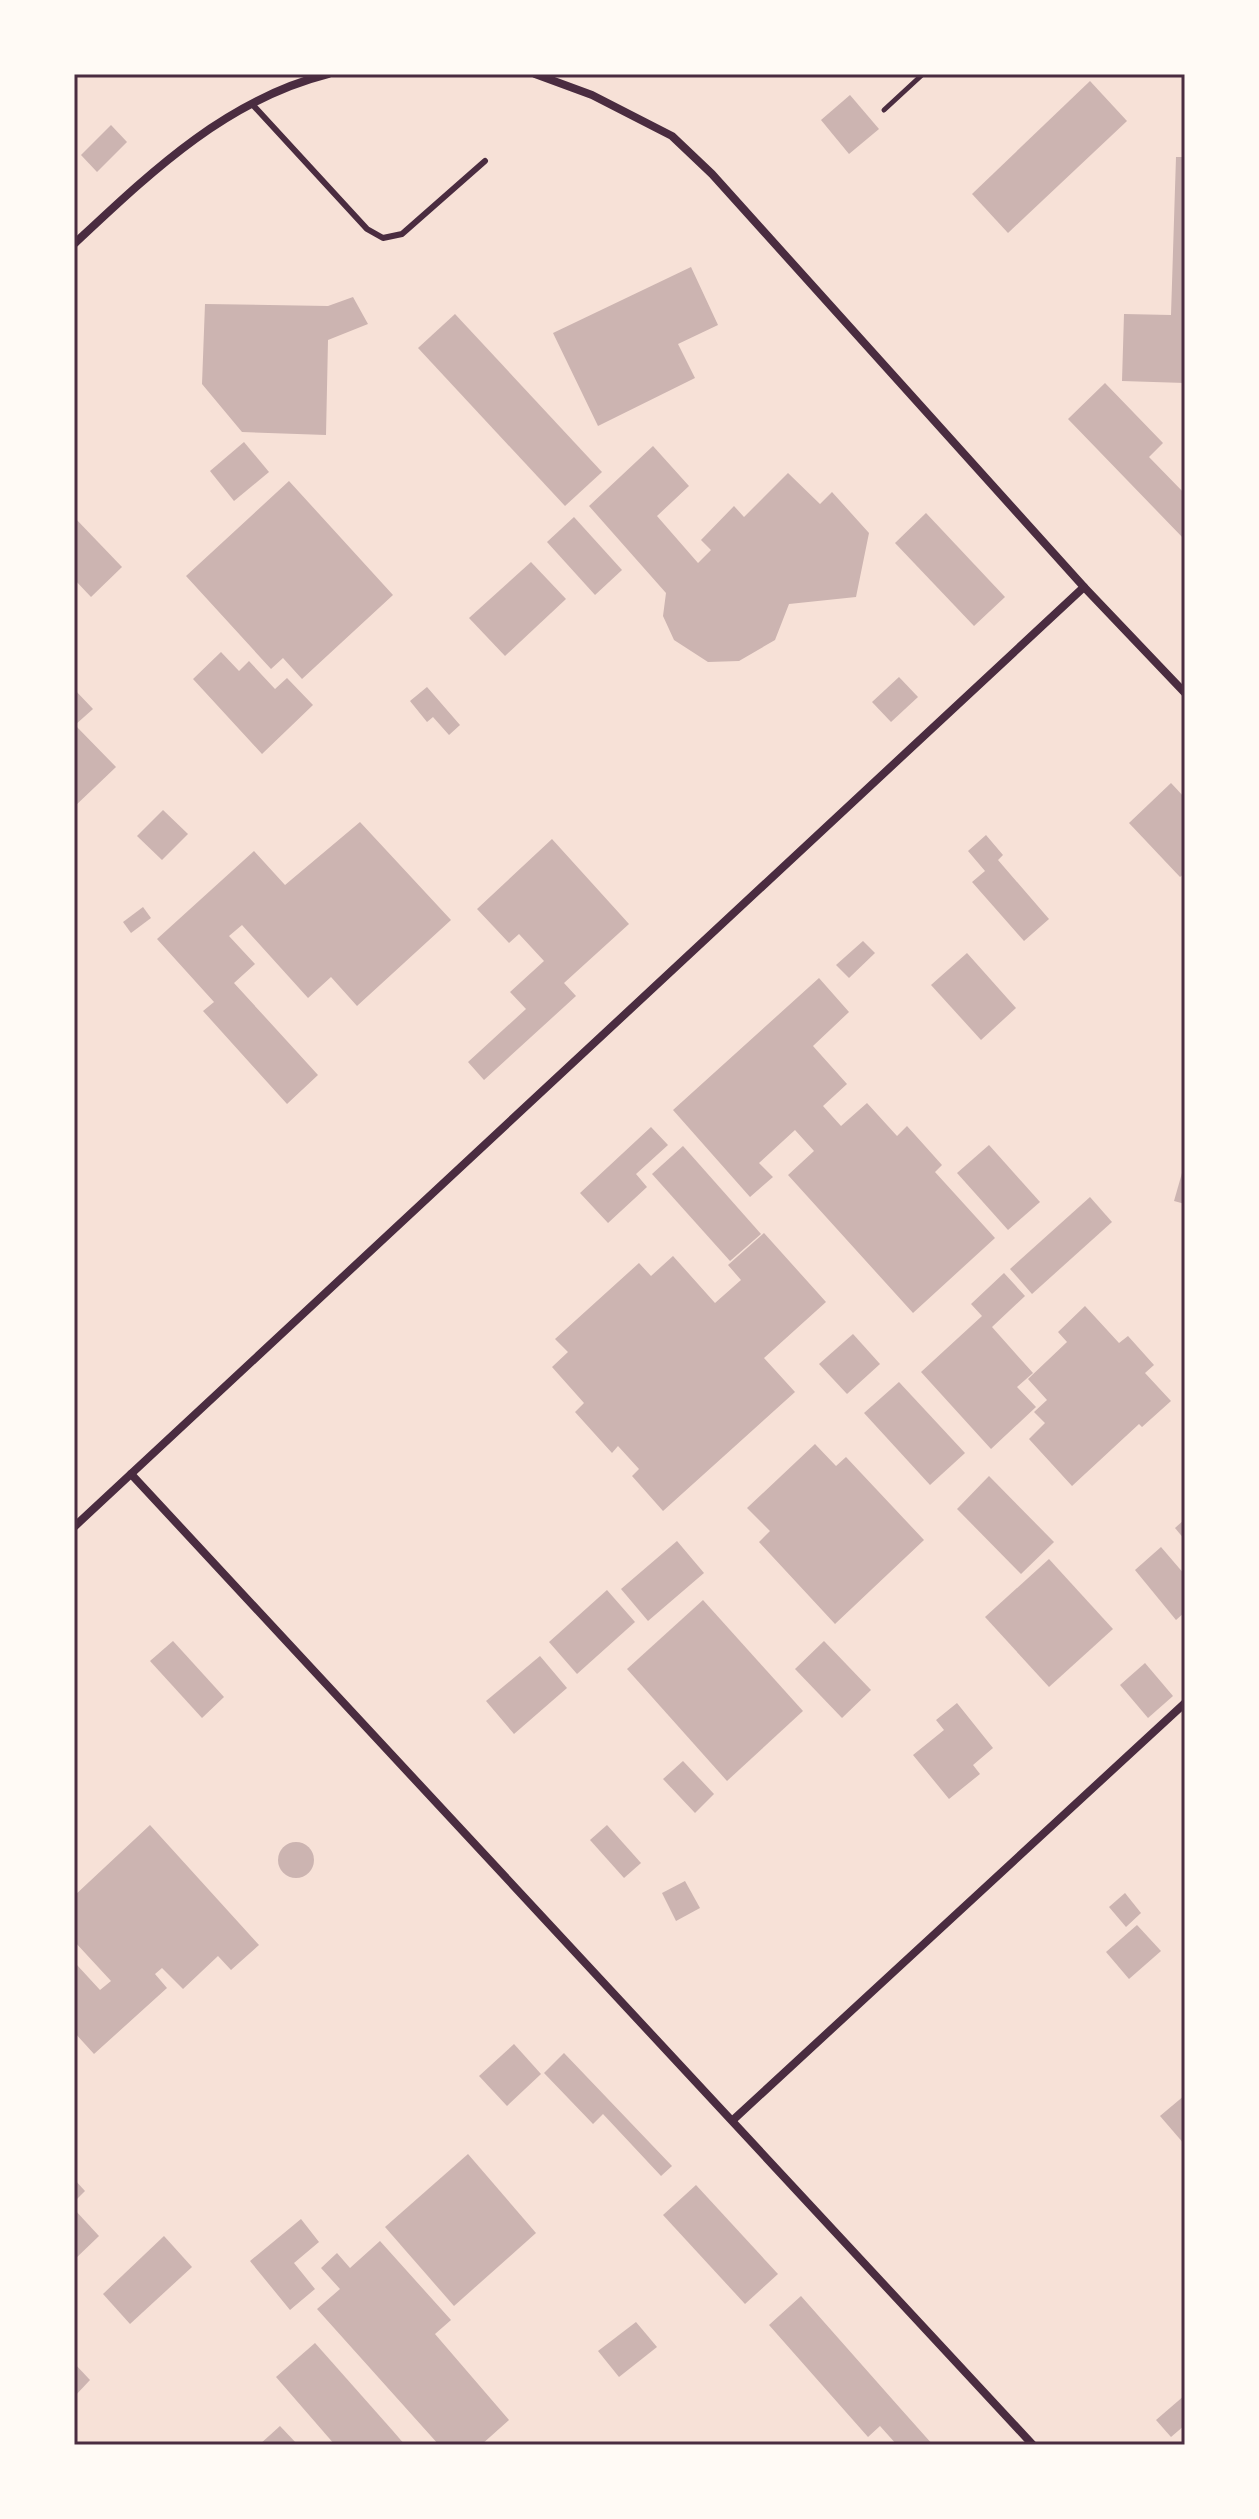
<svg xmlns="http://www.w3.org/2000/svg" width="1259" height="2519" font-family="Figtree,sans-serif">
<rect width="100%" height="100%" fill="#f7e1d7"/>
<g fill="#ccb4b1">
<polygon points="1090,81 1127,121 1008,233 972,194"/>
<polygon points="850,95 879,129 849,154 821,120"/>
<polygon points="111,125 127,142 97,172 81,155"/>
<polygon points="1176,157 1185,157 1185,383 1122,381 1124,314 1171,315"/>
<polygon points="691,267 718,325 678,344 695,378 598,426 553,333"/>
<polygon points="353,297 368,324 328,340 326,435 242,432 202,384 205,304 328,306"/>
<polygon points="455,314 602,472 565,506 418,348"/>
<polygon points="1105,383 1163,443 1149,457 1185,494 1185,540 1068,419"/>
<polygon points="244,442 269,472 234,501 210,471"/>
<polygon points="653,446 689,486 657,516 698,563 711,550 701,540 734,506 744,517 788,473 820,504 832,492 869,533 856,597 789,604 775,640 739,661 708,662 674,640 663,616 666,593 589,506"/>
<polygon points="289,481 393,595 302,679 283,658 271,669 186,576"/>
<polygon points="926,513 1005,597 974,626 895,543"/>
<polygon points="74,517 122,567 91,597 74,579"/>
<polygon points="574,517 622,570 595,595 547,542"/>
<polygon points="531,562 566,599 505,656 469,618"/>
<polygon points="221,652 239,671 249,661 275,689 287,678 313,705 262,754 193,679"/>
<polygon points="899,677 918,697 891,722 872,702"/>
<polygon points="427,687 460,725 449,735 433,717 427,722 410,701"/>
<polygon points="74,689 93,709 75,725 116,767 74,807"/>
<polygon points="1171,783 1185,798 1185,873 1180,877 1129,823"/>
<polygon points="163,810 188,834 162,860 137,836"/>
<polygon points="360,822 451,920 357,1006 331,977 308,998 242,925 229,936 255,964 234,983 318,1075 287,1104 203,1011 214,1002 157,939 254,851 285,885"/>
<polygon points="986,835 1003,855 998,860 1049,919 1024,941 972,882 985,871 968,851"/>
<polygon points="552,839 629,924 564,983 576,996 484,1080 468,1062 526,1009 510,992 544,961 519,934 509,943 477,909"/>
<polygon points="143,907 151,918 131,933 123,922"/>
<polygon points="863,941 875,953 849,978 836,965"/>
<polygon points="967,953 1016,1008 981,1040 931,985"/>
<polygon points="819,978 849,1012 813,1046 847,1084 823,1106 841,1126 867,1103 897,1136 907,1126 942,1165 935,1172 995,1238 913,1313 788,1175 814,1151 795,1130 759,1163 773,1177 750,1197 673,1110"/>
<polygon points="651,1127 668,1145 636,1174 647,1187 608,1223 580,1193"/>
<polygon points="989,1145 1040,1202 1008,1230 957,1173"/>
<polygon points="683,1146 761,1234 730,1261 652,1174"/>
<polygon points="1184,1166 1185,1166 1185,1204 1174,1201"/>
<polygon points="1090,1197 1112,1222 1032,1294 1010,1269"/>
<polygon points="764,1233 826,1302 764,1358 795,1392 663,1511 632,1476 639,1469 618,1446 612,1453 575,1412 584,1403 552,1367 568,1352 555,1339 639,1263 651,1276 673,1256 715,1303 741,1280 728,1265"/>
<polygon points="1004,1273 1025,1296 992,1327 1033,1373 1017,1387 1036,1407 991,1449 921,1372 982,1316 971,1304"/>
<polygon points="1085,1306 1119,1343 1128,1336 1154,1365 1145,1373 1171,1401 1142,1427 1139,1424 1072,1486 1029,1439 1045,1423 1034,1412 1047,1400 1028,1379 1067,1342 1058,1332"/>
<polygon points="853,1334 880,1364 847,1394 819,1364"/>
<polygon points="899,1382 965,1453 930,1485 864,1413"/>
<polygon points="815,1444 836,1466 846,1457 924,1540 835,1624 759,1542 770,1531 747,1508"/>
<polygon points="989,1476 1054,1542 1021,1574 957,1509"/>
<polygon points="1185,1519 1185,1540 1175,1528"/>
<polygon points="677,1541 704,1573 648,1621 621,1589"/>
<polygon points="1161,1547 1185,1575 1185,1612 1176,1620 1135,1570"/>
<polygon points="1049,1559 1113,1629 1049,1687 985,1617"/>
<polygon points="607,1590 635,1622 577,1674 549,1642"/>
<polygon points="703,1600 803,1711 727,1781 627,1669"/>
<polygon points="173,1641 224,1697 202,1718 150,1661"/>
<polygon points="824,1641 871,1690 842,1718 795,1669"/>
<polygon points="540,1656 567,1688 514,1734 486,1701"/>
<polygon points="1145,1663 1173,1696 1148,1718 1120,1685"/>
<polygon points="957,1703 993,1748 973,1765 980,1774 949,1799 913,1755 944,1730 936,1720"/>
<polygon points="683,1761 714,1794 695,1813 663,1779"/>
<polygon points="150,1825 259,1945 231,1970 218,1956 183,1989 162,1968 155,1974 167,1988 94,2054 74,2032 74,1968 77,1965 100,1990 111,1981 74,1941 74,1896"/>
<polygon points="607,1825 641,1863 624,1878 590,1840"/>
<circle cx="296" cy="1860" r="18"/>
<polygon points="685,1881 700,1908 676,1921 662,1893"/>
<polygon points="1125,1893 1141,1913 1126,1927 1109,1907"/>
<polygon points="1137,1925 1161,1951 1129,1979 1106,1952"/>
<polygon points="514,2044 541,2074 507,2106 479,2076"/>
<polygon points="564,2053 672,2166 661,2176 603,2114 593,2124 544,2073"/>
<polygon points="1185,2095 1185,2145 1160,2116"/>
<polygon points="468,2154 536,2233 454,2306 385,2227"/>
<polygon points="74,2179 85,2191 74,2202"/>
<polygon points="696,2185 778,2274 745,2304 663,2215"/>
<polygon points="74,2209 99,2236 74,2260"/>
<polygon points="301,2219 319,2242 294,2263 315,2289 290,2310 250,2261"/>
<polygon points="164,2236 192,2267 130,2324 103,2294"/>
<polygon points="380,2241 451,2320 435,2334 509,2420 481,2445 439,2445 317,2309 340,2289 321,2268 337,2253 350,2268"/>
<polygon points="801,2296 900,2408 933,2445 897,2445 880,2426 868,2437 769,2325"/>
<polygon points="636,2322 657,2347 619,2377 598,2351"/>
<polygon points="315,2343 393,2431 405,2445 335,2445 276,2377"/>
<polygon points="74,2363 90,2380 74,2397"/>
<polygon points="1185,2395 1185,2425 1171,2437 1156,2420"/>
<polygon points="280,2426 298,2445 259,2445"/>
</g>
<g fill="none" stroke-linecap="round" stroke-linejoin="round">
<polyline stroke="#4a2c40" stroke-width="5" points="884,110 923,74"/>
<polyline stroke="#4a2c40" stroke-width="6" points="252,104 367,229 383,238 402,234 485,161"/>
<g stroke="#4a2c40" stroke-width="8">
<polyline points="535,74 592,95 672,136 712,174 1084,587 1185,693"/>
<path d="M 74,244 C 150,173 225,100 328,74"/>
<polyline points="131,1474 1033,2445"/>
<polyline points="74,1527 1084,587"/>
<polyline points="733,2120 1185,1703"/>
</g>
</g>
<rect width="1259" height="2519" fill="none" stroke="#fffaf5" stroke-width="152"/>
<rect x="76" y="76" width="1107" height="2367" fill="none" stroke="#4a2c40" stroke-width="3"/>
</svg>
